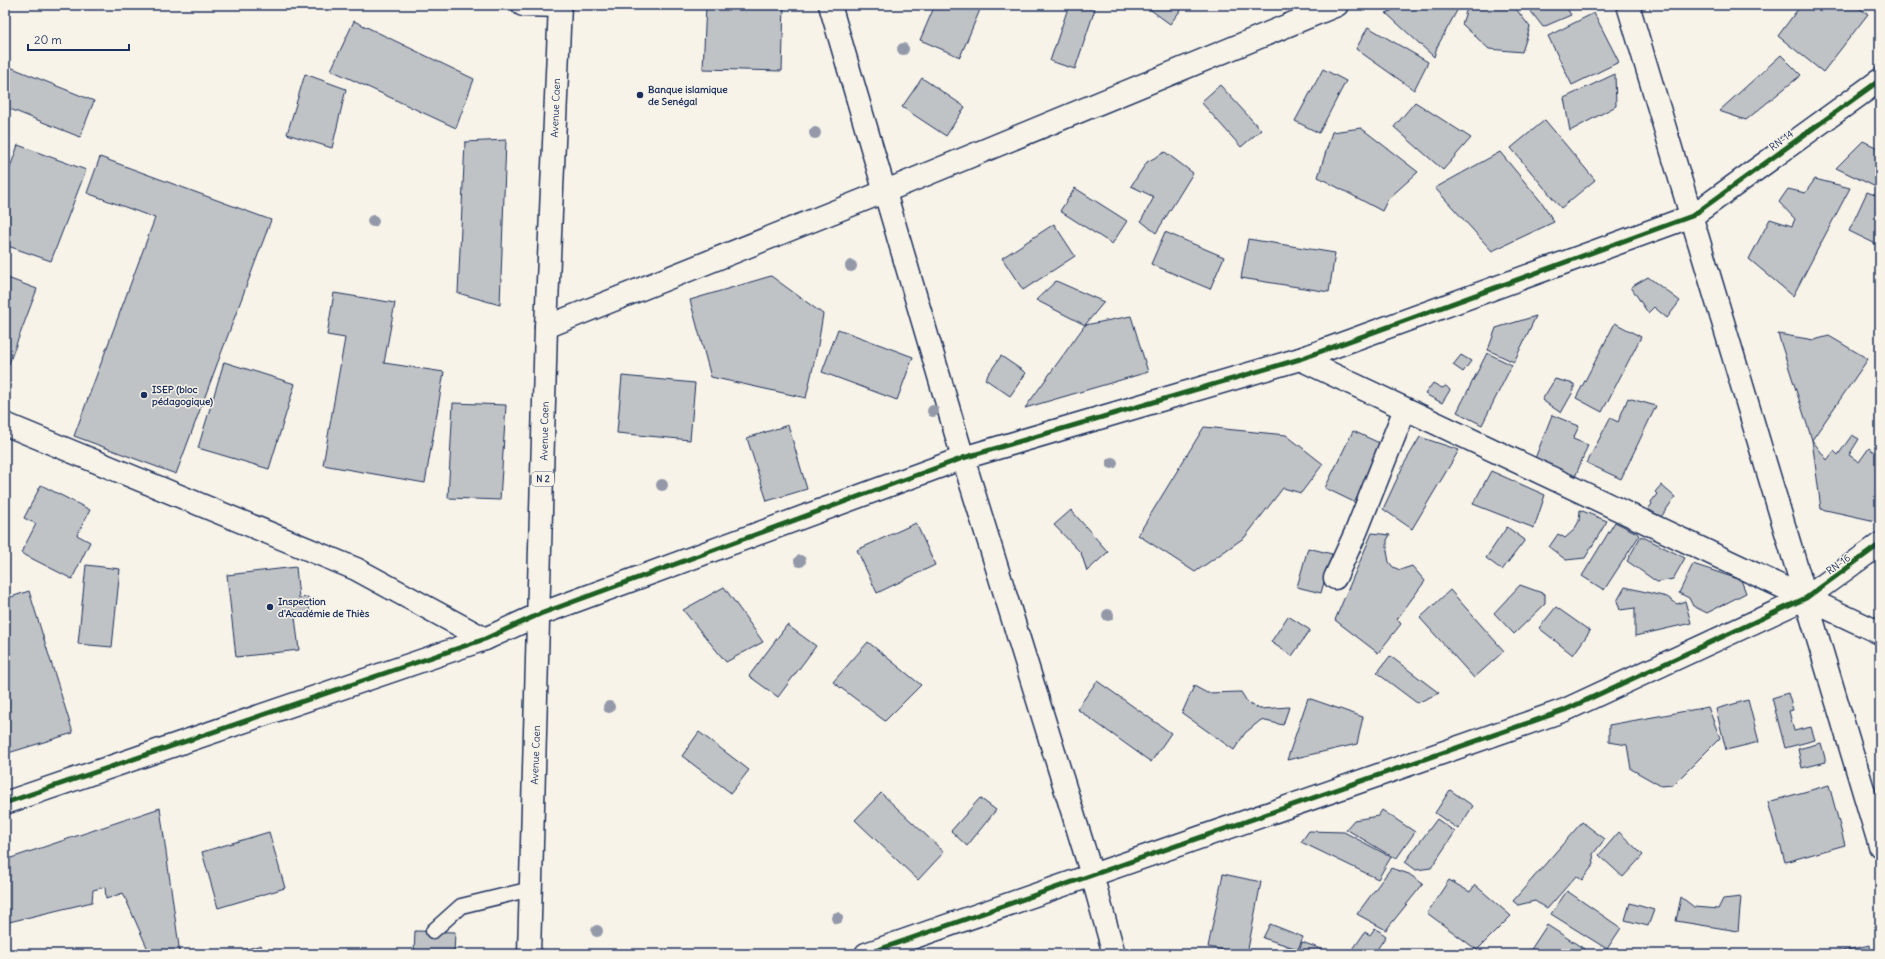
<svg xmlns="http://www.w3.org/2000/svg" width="1885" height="959" font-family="Delius,sans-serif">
<rect width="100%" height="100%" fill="#f7f3e8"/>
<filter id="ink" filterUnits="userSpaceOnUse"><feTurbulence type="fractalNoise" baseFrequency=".025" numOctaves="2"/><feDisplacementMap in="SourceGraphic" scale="8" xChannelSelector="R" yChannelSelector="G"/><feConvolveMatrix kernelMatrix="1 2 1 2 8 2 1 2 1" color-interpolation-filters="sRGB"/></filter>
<g filter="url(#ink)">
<g fill="#c0c3c5" stroke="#1b2f5e">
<polygon points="706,5 784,5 782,71 703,69"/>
<polygon points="935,5 982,5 960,57 920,40"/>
<polygon points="1069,5 1083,5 1095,9 1075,69 1050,61"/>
<polygon points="1144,5 1182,5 1184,6 1170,24"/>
<polygon points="1404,5 1460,5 1437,47 1434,57 1386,13"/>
<polygon points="1468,5 1513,5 1530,27 1522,52 1489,49 1462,24"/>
<polygon points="1526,5 1565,5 1571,15 1543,27"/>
<polygon points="1801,5 1854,5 1868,14 1823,72 1778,36"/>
<polygon points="1594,13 1619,62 1572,85 1548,36"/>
<polygon points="354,21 474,79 456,128 331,70"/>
<polygon points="1368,27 1428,62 1414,90 1356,49"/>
<polygon points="1781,55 1801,75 1746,120 1719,111"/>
<polygon points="5,65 94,101 80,137 5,107"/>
<polygon points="1323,69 1346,81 1319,133 1295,121"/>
<polygon points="305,74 346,89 332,148 287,134"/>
<polygon points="1615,74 1616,106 1570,131 1564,98"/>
<polygon points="922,78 965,107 946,136 902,107"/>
<polygon points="1220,85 1261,130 1241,147 1201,102"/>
<polygon points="1415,102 1471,138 1443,170 1394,127"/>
<polygon points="1545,120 1595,180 1561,208 1511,148"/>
<polygon points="1361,128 1418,172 1388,199 1382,211 1318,177 1332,132"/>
<polygon points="506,140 500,305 458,293 465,142"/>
<polygon points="1863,141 1880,149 1880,189 1836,168"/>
<polygon points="18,145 86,170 51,261 5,245 5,182"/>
<polygon points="1165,152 1193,173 1156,233 1141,221 1154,197 1131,186 1147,162"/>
<polygon points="1500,152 1543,204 1554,222 1492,251 1435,188"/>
<polygon points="100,157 271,220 176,474 74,436 155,218 87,193"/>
<polygon points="1815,179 1850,188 1793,296 1749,259 1770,219 1792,226 1795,219 1779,202 1788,189 1805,193"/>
<polygon points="1075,188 1127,221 1112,244 1060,211"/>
<polygon points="1867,192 1880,197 1880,246 1849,231"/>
<polygon points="1054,224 1075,256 1023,290 1002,258"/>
<polygon points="1165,232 1224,257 1210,289 1151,264"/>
<polygon points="1248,239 1335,253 1329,292 1241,278"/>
<polygon points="771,276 823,314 818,345 806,398 711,377 690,300"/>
<polygon points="5,277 37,289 5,374"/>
<polygon points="1648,277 1680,301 1667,318 1654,307 1648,313 1631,287"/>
<polygon points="1056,281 1104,302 1085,325 1036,300"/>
<polygon points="334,293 395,303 384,363 444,372 425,483 323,465 345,338 327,335"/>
<polygon points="1131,316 1148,372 1025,408 1085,325"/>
<polygon points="1536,316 1514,362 1488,350 1496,328"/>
<polygon points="1615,323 1641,337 1602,412 1576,398"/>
<polygon points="838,329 913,357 897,400 822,372"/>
<polygon points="1778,334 1814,340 1829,336 1868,359 1812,440"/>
<polygon points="1487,353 1512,365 1482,425 1457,412"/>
<polygon points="1461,355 1471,361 1463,372 1453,365"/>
<polygon points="1001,356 1026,373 1010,396 985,379"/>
<polygon points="224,362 295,384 269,469 198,448"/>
<polygon points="622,376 695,383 690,440 617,433"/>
<polygon points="1555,379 1574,384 1574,390 1561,413 1542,400"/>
<polygon points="1433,383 1442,388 1446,386 1450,390 1442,403 1425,394"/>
<polygon points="1628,398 1656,406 1621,479 1587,463 1610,418 1618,422"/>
<polygon points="453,403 506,405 500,500 448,498"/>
<polygon points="1552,415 1579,426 1573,439 1588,445 1575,477 1534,461"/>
<polygon points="788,425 807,489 767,501 747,438"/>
<polygon points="1204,427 1286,435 1323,464 1301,493 1283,488 1245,537 1195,572 1138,535"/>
<polygon points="1353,431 1384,445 1356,503 1325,488"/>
<polygon points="1852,435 1859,439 1849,455 1859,462 1869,448 1880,457 1880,522 1821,509 1812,440 1827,460 1834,451 1838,455"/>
<polygon points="1420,437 1459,450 1412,529 1383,509 1404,464"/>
<polygon points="1491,471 1545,495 1534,528 1473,504"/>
<polygon points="41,485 90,510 77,535 90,542 72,579 21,553 36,524 24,518"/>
<polygon points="1661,485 1675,497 1661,517 1648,509 1652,504 1651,502 1657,494 1655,492"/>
<polygon points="1071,510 1108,552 1087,571 1081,553 1054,525"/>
<polygon points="1580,510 1607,521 1585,558 1566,560 1549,547 1558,534 1565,538 1574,530 1579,521"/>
<polygon points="1615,522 1637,533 1639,536 1604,590 1582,576"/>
<polygon points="916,523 935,565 877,593 857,550"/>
<polygon points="1507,527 1525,540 1502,570 1486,558"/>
<polygon points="1372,533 1390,535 1387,540 1387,551 1389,562 1393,567 1400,570 1412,566 1425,581 1397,619 1401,624 1378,653 1335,620"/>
<polygon points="1641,536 1685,558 1673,579 1657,582 1627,561"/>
<polygon points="1308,548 1332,554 1321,593 1297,587"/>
<polygon points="1693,564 1741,580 1746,593 1707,613 1693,606 1689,598 1679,593"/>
<polygon points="86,565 120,569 112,647 78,644"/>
<polygon points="296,567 299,598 308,597 310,615 295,617 299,650 236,657 227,575"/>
<polygon points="1520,585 1545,594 1545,604 1514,634 1494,613"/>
<polygon points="724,587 763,642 726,662 683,610"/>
<polygon points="1625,587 1667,597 1677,604 1685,601 1691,623 1635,636 1635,608 1620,610 1617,601"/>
<polygon points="1450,590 1504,651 1474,678 1420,618"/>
<polygon points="29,591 73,733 5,754 5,599"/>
<polygon points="1556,607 1590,631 1573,655 1539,628"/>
<polygon points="1288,616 1310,630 1292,656 1271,642"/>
<polygon points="787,625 816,646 778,697 749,676"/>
<polygon points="868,642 921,685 885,721 833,682"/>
<polygon points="1390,656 1439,693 1417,703 1377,673"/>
<polygon points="1097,681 1171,733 1151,762 1077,709"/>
<polygon points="1194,686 1207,693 1241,692 1248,703 1260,709 1289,707 1283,725 1261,720 1245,733 1234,750 1182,713"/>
<polygon points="1788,693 1793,710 1789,711 1794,731 1811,727 1815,740 1785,748 1772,698"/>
<polygon points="1308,698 1363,717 1357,744 1287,760"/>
<polygon points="1748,700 1759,742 1726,750 1716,709"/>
<polygon points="1708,707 1720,738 1673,785 1661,786 1631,769 1627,745 1609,742 1609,725"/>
<polygon points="699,732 749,770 731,793 682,756"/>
<polygon points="1821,743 1826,762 1802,768 1798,749"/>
<polygon points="1829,785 1845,845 1785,862 1768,802"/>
<polygon points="1450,790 1473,806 1458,829 1435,813"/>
<polygon points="881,793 944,852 918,880 855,820"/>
<polygon points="980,798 996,810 967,846 951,831"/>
<polygon points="160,808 180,954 150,954 123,893 106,899 105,887 93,890 92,902 5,923 5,860"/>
<polygon points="1382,810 1415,832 1396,859 1346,829 1354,820 1378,816"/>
<polygon points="1437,819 1455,832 1431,868 1416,870 1405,862"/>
<polygon points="1582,822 1605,839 1593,854 1594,864 1582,880 1576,876 1547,909 1535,901 1518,905 1513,901"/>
<polygon points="1309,831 1344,832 1391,857 1378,879 1301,842"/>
<polygon points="269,832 285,888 218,908 202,852"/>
<polygon points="1619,832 1643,855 1623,877 1599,855"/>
<polygon points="1391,868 1409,874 1423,884 1386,930 1357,914"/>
<polygon points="1223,874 1261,882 1247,954 1208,947"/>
<polygon points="1449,880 1470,892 1475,885 1511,916 1477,950 1427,913"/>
<polygon points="1567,891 1621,928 1607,949 1551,914"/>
<polygon points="1681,897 1694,907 1718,909 1723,899 1741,897 1738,931 1676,921"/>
<polygon points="1630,903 1654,910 1648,926 1625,920"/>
<polygon points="1270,924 1303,937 1298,949 1263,938"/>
<polygon points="1547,925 1589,952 1588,954 1528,954"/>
<polygon points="1375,928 1386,936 1374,954 1354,954 1351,952 1365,932 1370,935"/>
<polygon points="415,931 455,932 454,954 414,954"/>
<polygon points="1302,942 1332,953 1284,954 1287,947 1299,951"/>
<polygon points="261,945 264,954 231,954"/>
<polygon points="1870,945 1871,954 1827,954"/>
</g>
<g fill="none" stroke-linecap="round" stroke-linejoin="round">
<g stroke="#1b2f5e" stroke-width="17">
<polyline id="service" points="433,931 461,906 531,889"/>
</g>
<g stroke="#1b2f5e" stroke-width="25">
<g id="minor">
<polyline points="523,5 560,6"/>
<polyline points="546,327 886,191 1337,5"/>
<polyline points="1300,359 1880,633"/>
<polyline points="5,424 356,569 485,639"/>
<polyline points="1335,578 1356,532 1405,409"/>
<polyline points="5,803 485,639 540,614 963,458 1300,359 1692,216 1880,80"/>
<polyline points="866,954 1565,710 1806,598 1880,544"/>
</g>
</g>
<g stroke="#1b2f5e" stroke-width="25">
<g id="tertiary">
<polyline points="830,5 963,458 1092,875 1114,954"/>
<polyline points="1628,5 1880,846"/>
</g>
</g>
<g stroke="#1b2f5e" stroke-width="25">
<polyline id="trunk" points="529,954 546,327 560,5"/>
</g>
<use href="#service" stroke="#f7f3e8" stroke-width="14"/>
<use href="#minor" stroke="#f7f3e8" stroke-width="22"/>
<use href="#tertiary" stroke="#f7f3e8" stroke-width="22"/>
<use href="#trunk" stroke="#f7f3e8" stroke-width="22"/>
<g stroke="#f7f3e8" stroke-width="8">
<g id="cycleway">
<polyline points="5,803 485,639 540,614 963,458 1300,359 1692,216 1880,80"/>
<polyline points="866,954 1565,710 1806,598 1880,544"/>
</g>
</g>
<use href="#cycleway" stroke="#1b5e20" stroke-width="5"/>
</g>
<g fill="#9399a9">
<circle cx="903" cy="49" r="6"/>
<circle cx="815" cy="133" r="6"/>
<circle cx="373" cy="221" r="6"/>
<circle cx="851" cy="266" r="6"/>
<circle cx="933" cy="411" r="6"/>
<circle cx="1112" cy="463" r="6"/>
<circle cx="662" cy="485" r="6"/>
<circle cx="800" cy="561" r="6"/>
<circle cx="1108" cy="615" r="6"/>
<circle cx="609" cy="707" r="6"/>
<circle cx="837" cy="918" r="6"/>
<circle cx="597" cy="931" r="6"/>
</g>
</g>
<g fill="#1b2f5e" stroke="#f7f3e8" stroke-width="1.5">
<circle cx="640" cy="95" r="4"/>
<circle cx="144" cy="395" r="4"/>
<circle cx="270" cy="607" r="4"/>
</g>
<g text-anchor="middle" stroke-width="3" stroke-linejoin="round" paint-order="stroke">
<rect fill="#f7f3e8" stroke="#5d6a87" stroke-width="1" x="532" y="472" width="22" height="14" rx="3"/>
<g font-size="9" font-weight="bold" fill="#1b2f5e">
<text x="543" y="482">N 2</text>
</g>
<g font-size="10" font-weight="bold" fill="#1b2f5e" stroke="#f7f3e8" text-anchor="start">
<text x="648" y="93">Banque islamique<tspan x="648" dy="12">de Senégal</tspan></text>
<text x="152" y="393">ISEP (bloc<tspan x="152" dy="12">pédagogique)</tspan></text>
<text x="278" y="605">Inspection<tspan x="278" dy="12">d'Académie de Thiès</tspan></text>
</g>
<g font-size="10" fill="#1b2f5e" stroke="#f7f3e8">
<text transform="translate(555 108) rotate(-88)" y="4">Avenue Caen</text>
<text transform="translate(1781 140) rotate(-36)" y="4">RN-14</text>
<text transform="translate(544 431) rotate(-89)" y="4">Avenue Caen</text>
<text transform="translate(1838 564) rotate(-36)" y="4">RN-16</text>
<text transform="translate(535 755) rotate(-88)" y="4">Avenue Caen</text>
</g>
</g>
<rect width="1885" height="959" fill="none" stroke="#f7f3e8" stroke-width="20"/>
<rect x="10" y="10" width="1865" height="939" fill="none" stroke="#1b2f5e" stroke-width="1.5" filter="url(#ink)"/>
<path d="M28 44v6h101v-6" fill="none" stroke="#1b2f5e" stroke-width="2"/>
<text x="34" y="44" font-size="12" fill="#1b2f5e" stroke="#f7f3e8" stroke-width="3" paint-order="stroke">20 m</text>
</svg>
